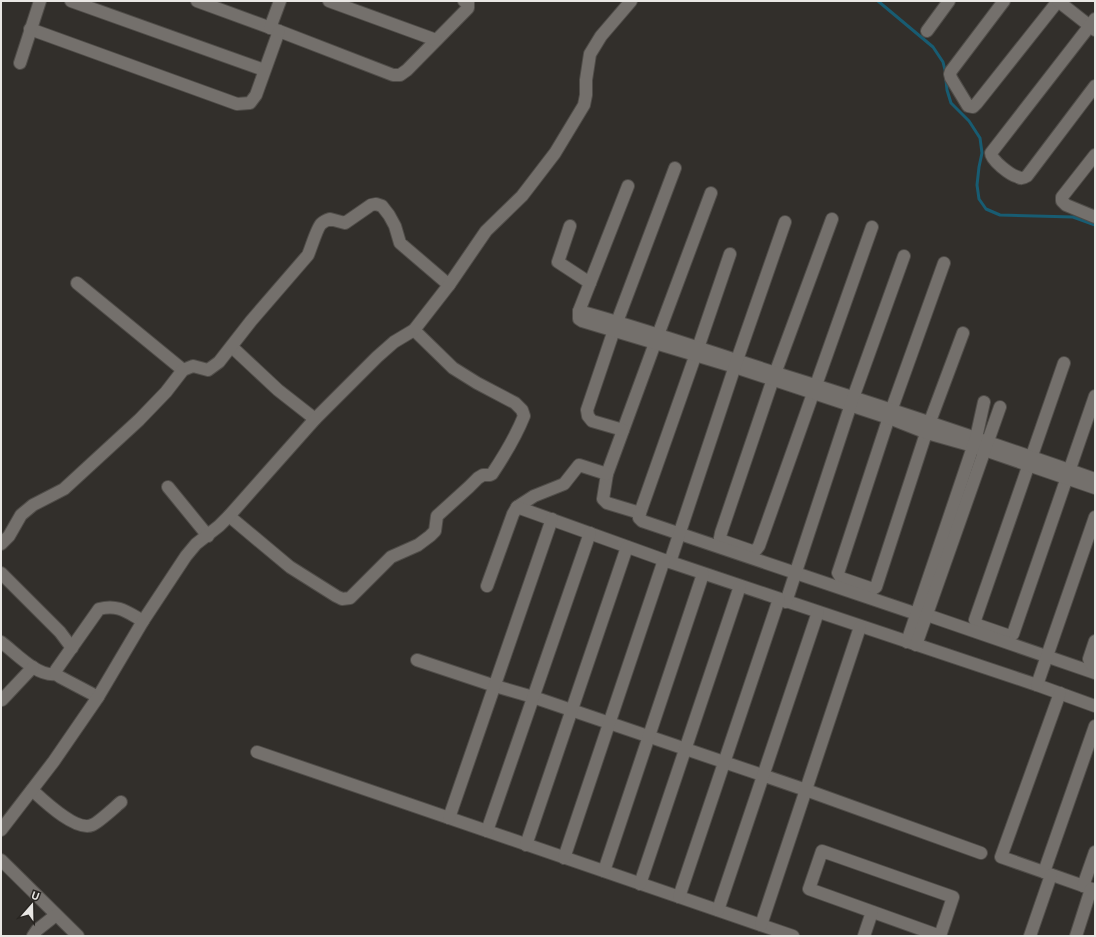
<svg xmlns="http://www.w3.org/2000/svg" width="1096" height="937" font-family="Ubuntu,sans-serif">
<rect width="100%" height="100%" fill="#322f2b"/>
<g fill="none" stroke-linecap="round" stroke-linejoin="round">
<g stroke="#185c72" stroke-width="3">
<polyline points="878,1 933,47 943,62 946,74"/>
<polyline points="946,80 947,90 951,103 969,121 980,138 982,153 979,167 977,185 979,199 986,209 1000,215 1073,217 1095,225"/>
</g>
<g stroke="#504d49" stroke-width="14">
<g id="minor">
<polyline points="71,1 264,70"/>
<polyline points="197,1 279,31 393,75 400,75 407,70 468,8 468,2 464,1"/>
<polyline points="329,1 436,40"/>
<polyline points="1004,1 951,71 950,74 951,78 968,106 973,107 977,103 1058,1"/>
<polyline points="1058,1 1095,30"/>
<path d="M 1095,19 L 991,153 C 991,160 1010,175 1018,177 C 1021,179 1024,178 1027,176 L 1095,86"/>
<polyline points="270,28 280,1"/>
<polyline points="30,29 237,104 250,103 256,95 279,31"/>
<polyline points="927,31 949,1"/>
<polyline points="20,63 40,1"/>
<polyline points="1095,155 1062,197 1062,201 1066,205 1095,217"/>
<polyline points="711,193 658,335 607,474 603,499 607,503 640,513 698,348 730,254"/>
<polyline points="832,219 773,379 721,533 720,538 723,541 752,551 756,550 759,546 872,227"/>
<polyline points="570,226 558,262 590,283"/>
<polyline points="944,263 891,411 839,570 838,573 841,578 873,589 876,587 929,424 963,333"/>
<polyline points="77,283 183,370"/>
<polyline points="579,311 628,186"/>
<polyline points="232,347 278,390 315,419"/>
<polyline points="1064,363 976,617 975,620 978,625 1007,635 1011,635 1013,634 1095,396"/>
<polyline points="623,430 592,421 588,416 587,410 614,330 675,168"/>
<path d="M 1095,479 C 989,442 883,406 776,373 C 710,352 645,329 579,311 L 579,319 L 582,321 L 735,367 L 889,418 L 927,433 L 973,446 L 1095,488"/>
<polyline points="168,487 208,536"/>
<polyline points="517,507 534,496 564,484 579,465 607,474"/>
<polyline points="640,513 639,518 642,521 917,614"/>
<path d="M 229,516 L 290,567 L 336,596 L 342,599 L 350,598 L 391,557 L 418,545 L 430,536 L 435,531 L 437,516 L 469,487 L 478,478 L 483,475 L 490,475 L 492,474 C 504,456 516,436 524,416 L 522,410 L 515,403 L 477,383 L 453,368 L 414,330"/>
<path d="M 1,544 L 9,536 L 21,515 L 33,505 L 64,489 L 139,420 L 166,392 L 183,370 L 193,366 L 208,370 L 219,362 L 251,321 L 308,255 C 311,248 317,228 321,224 C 323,222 327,220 330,219 L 345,223 L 371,205 L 376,204 L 382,206 L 389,215 L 395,226 L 400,243 L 449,285"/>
<polyline points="670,562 737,360 785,222"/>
<polyline points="1,573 60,632 72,648"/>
<polyline points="487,586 513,514 517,507 664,560 1037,685 1095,706"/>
<polyline points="786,602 853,398 904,256"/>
<polyline points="927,615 1095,673"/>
<polyline points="1095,641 1089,659 1091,664 1095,665"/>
<path d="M 1,642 C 16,653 37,677 56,674"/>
<polyline points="907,642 976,438 984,402"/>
<polyline points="916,645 1000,407"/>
<polyline points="417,660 495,686 533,697 806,790 981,853"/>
<polyline points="1037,685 1095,517"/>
<polyline points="1060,693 1001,857 1095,890"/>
<path d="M 98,697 L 60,677 L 56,674 L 56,670 L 99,609 C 118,604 127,612 143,621"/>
<polyline points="2,700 33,667"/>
<polyline points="257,752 793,936"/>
<path d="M 32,790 C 43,800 76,832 92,825 C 98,823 115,807 121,802"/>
<polyline points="449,818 552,519"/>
<polyline points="1,830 54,761 98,697 143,621 186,556 196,544 219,526 229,516 315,419 377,357 394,342 414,330 449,285 486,231 522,196 555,153 584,105 586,95 586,80 590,54 601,36 631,1"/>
<polyline points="487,831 590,533"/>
<polyline points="526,845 627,547"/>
<polygon points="822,851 953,897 940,936 809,889"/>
<polyline points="564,858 664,560"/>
<polyline points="1,860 78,936"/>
<polyline points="604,871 703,574"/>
<polyline points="1044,872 1095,726"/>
<polyline points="640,884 740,586"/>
<polyline points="1083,886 1095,852"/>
<polyline points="679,897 779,599"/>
<polyline points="718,910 818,612"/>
<polyline points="761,925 860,627"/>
<polyline points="33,936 37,930 56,915"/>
<polyline points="864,936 872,912"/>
<polyline points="1030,936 1051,875"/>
<polyline points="1076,936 1091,889"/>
</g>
</g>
<use href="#minor" stroke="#74706c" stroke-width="12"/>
</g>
<rect width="1096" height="937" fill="none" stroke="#e9e7e4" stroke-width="4"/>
<g transform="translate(32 905) rotate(20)" stroke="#282521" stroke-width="3" paint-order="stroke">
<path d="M0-3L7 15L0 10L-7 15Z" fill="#e9e7e4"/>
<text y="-6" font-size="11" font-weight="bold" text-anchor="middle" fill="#e9e7e4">U</text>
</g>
</svg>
